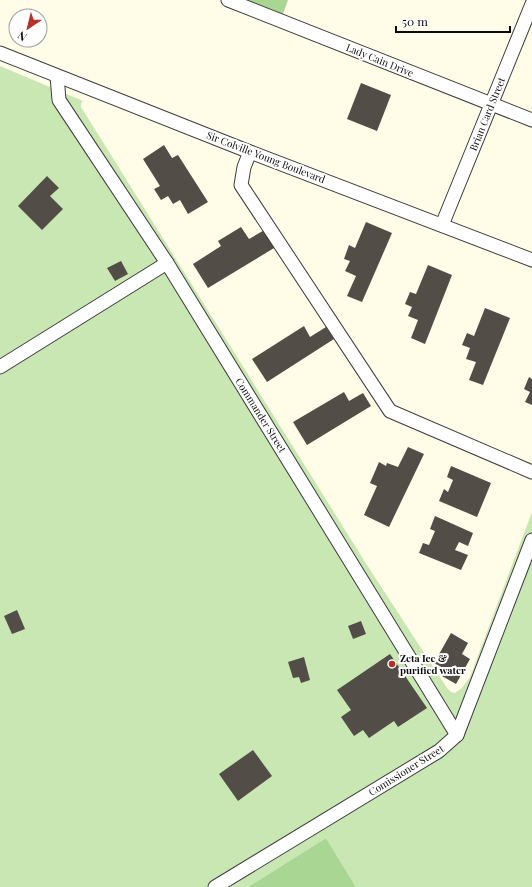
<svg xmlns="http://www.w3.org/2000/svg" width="532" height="887" font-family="'Playfair Display',serif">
<rect width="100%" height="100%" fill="#fffde7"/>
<polygon fill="#c8e7b3" points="0,66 83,101 81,103 81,107 365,562 447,688 451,692 455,693 462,688 470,677 532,512 532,887 356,887 326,838 248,887 0,887"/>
<g fill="#a9d793">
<polygon points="246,0 288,0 283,14"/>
<polygon points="326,838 356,887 248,887"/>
</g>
<g fill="#524d47">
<polygon points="361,83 391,95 377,131 347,119"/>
<polygon points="164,145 172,158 178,155 208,202 188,214 180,200 173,204 168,196 161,200 154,189 160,186 143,159"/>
<polygon points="47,176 59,188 50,196 63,209 42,230 18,206"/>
<polygon points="366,222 392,233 362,302 347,296 356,276 345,271 350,261 344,259 349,245 355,248"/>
<polygon points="241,227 249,239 268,228 279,245 208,288 193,264 221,246 218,241"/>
<polygon points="121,261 128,274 115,281 107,268"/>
<polygon points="428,265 452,275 425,344 411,338 418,320 408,316 412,307 405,304 410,292 416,294"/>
<polygon points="485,308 510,318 483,385 469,380 476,362 466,359 470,348 462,345 467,333 474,336"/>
<polygon points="304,326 310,337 326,327 334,339 267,382 252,359"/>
<polygon points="529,377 532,379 532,405 525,402 530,392 524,389"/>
<polygon points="344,392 349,401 363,393 371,406 307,445 293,422"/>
<polygon points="408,447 424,454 389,527 364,515 377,486 370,483 379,462 386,466 387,463 398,467"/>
<polygon points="451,466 491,483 477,517 439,501 444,489 448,492 453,480 447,477"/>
<polygon points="435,516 473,533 468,546 459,542 455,550 468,555 461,570 419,553 423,543 429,545 435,531 430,529"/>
<polygon points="17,610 25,629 12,634 4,616"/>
<polygon points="361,621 366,634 353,639 348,626"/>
<polygon points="451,633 468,643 462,654 470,659 456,684 442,676 445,669 434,663"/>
<polygon points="390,654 427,708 398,727 394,721 369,738 363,730 354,736 341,717 351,710 337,690"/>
<polygon points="304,657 310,680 301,683 299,677 293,678 288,662"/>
<polygon points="253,750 272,776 238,801 219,774"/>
</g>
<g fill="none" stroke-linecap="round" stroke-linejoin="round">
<g stroke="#3d3d3d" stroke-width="15">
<g id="street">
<polyline points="228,0 532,120"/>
<polyline points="0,53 250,152 532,260"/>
<polyline points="57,76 59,100 167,263"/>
<polyline points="250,152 244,167 241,185 390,411 532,472"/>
<polyline points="442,225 532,4"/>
<polyline points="0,367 167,263 457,735"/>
<polyline points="215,887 439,751 457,735 532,540"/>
</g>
</g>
<use href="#street" stroke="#fff" stroke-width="13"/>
</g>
<circle fill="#b63126" stroke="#fff" stroke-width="1.5" cx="392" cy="664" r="4"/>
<g text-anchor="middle" stroke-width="4" stroke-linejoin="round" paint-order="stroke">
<g font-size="10" fill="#0a0a0a" stroke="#fff">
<text transform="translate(380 60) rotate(22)" y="4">Lady Cain Drive</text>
<text transform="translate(487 114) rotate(-68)" y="4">Brian Card Street</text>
<text transform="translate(266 157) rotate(21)" y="4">Sir Colville Young Boulevard</text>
<text transform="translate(261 415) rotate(58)" y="4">Commander Street</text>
<text transform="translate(406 770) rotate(-32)" y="4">Comissioner Street</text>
</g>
<g font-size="10" font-weight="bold" fill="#0a0a0a" stroke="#fff" text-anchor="start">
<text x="400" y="662">Zeta Ice &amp;<tspan x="400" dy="12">purified water</tspan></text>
</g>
</g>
<g transform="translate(28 28) rotate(215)"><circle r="19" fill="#ffffff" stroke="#9d9d9d"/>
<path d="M0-3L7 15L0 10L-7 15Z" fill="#b63126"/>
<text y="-6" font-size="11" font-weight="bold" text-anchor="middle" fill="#0a0a0a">N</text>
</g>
<path d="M396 26v6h114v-6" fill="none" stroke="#0a0a0a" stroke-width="2"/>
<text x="402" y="26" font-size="12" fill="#0a0a0a" stroke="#ffffff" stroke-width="3" paint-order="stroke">50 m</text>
</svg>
